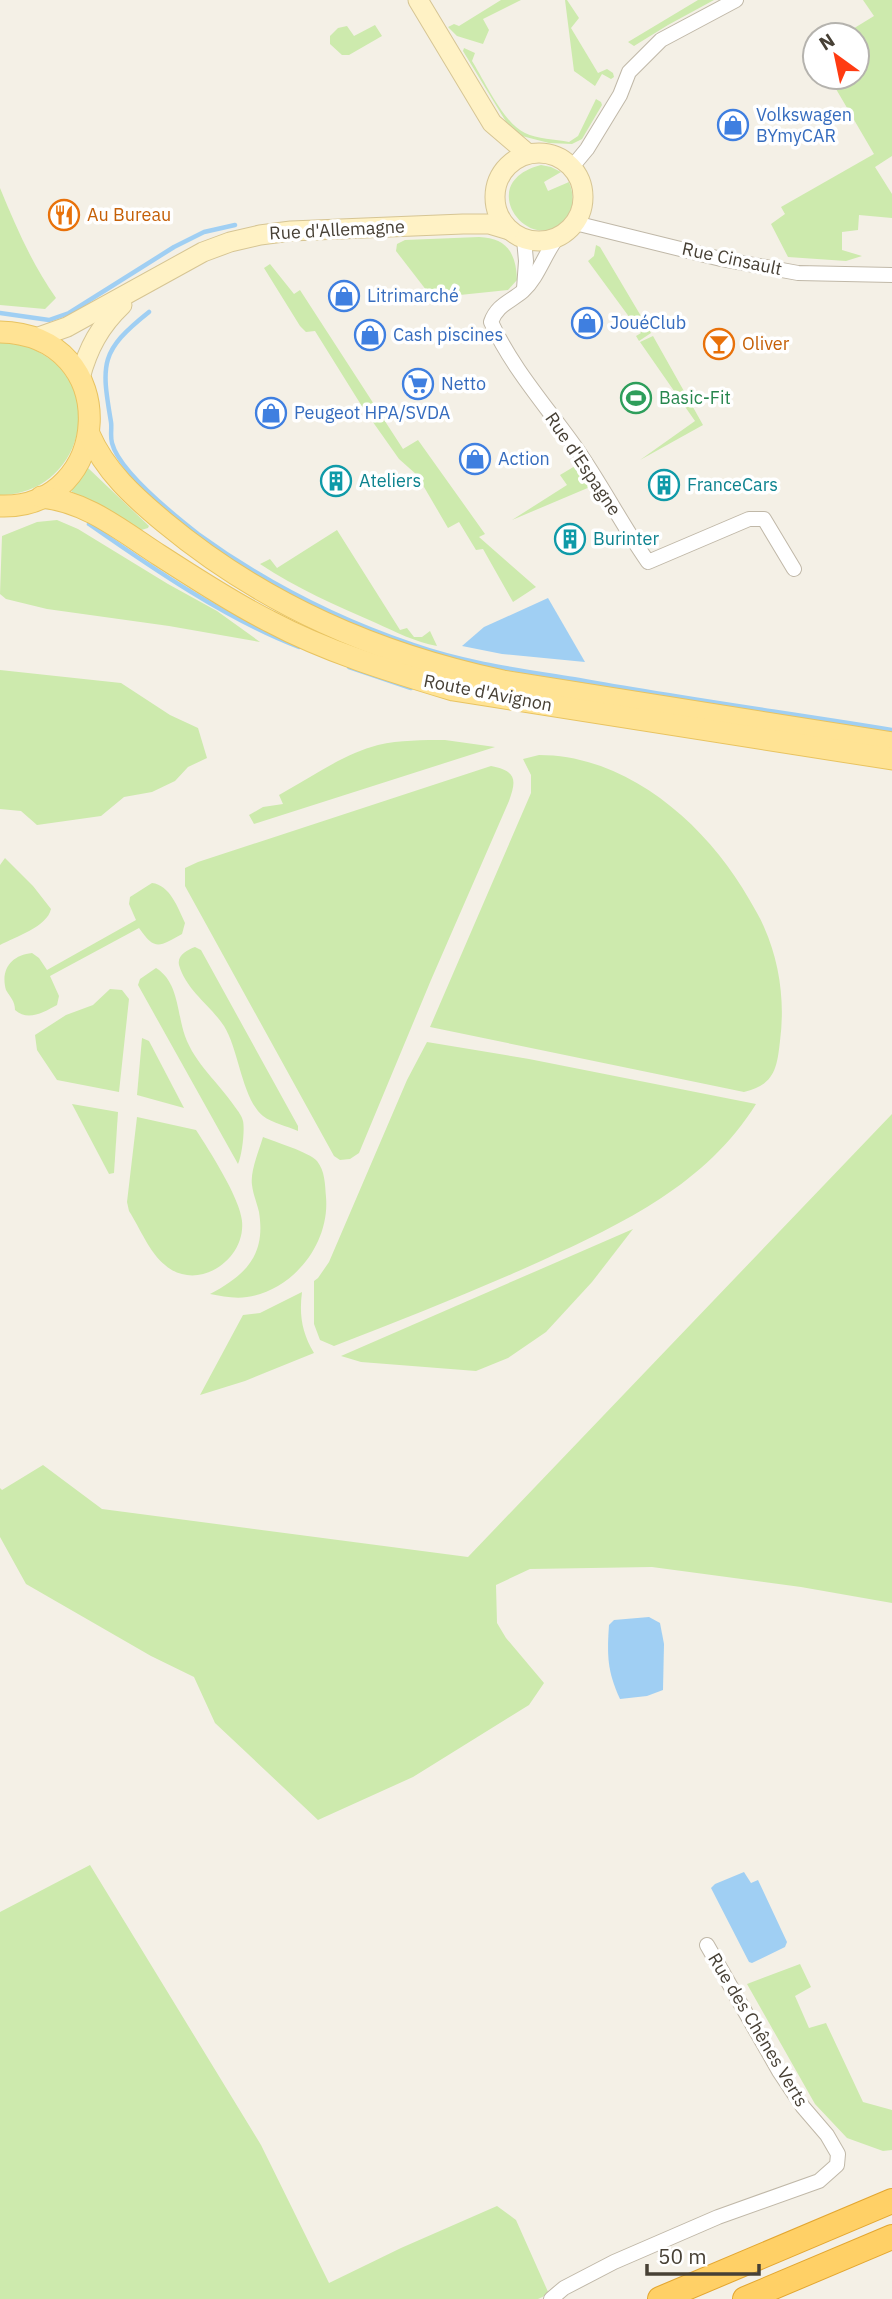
<svg xmlns="http://www.w3.org/2000/svg" width="892" height="2299" font-family="'IBM Plex Sans',sans-serif">
<rect width="100%" height="100%" fill="#f4f0e6"/>
<g fill="#cdeaad">
<polygon points="501,0 521,0 483,19 489,30 483,44 457,36 448,27 454,24 459,26"/>
<polygon points="565,0 567,0 579,18 571,28 598,73 607,69 613,73 614,77 611,79 602,74 595,86 574,71"/>
<polygon points="698,0 714,0 668,25 634,46 628,42"/>
<polygon points="863,0 892,0 892,156 875,167 892,194 892,218 859,215 858,230 842,232 842,250 862,256 846,261 788,257 771,224 785,214 781,207 874,154 829,77 857,77 857,35 843,35 874,16"/>
<polygon points="375,25 382,36 349,55 342,55 330,44 330,36 338,28 347,26 354,36"/>
<path d="M 464,48 L 475,53 L 472,61 C 484,80 504,124 525,133 C 537,139 555,139 569,142 L 578,136 L 596,99 L 601,102 L 602,105 L 582,139 L 572,144 L 549,143 L 518,135 L 508,125 L 463,51 Z"/>
<path d="M 541,165 L 551,167 L 561,172 L 544,182 L 548,191 L 569,182 C 574,195 575,207 565,219 C 532,259 471,183 541,165 Z"/>
<path d="M 0,188 C 16,227 32,264 56,298 L 45,309 L 0,305 Z"/>
<path d="M 479,237 C 507,238 516,253 517,280 L 508,290 L 450,296 L 430,295 L 396,251 L 397,244 L 405,240 Z"/>
<polygon points="596,245 600,247 651,333 639,341 636,336 641,333 588,261 594,256"/>
<polygon points="270,264 294,294 300,290 403,449 418,440 485,534 479,537 536,587 513,602 483,549 476,550 459,522 448,528 417,475 399,459 363,408 315,331 306,332 300,326 264,268"/>
<polygon points="653,336 703,425 640,460 695,421 640,342"/>
<path d="M 0,342 C 12,344 26,345 37,351 C 110,388 81,495 0,495 Z"/>
<polygon points="575,466 590,487 512,520 567,485 560,475"/>
<polygon points="88,468 149,526 148,528 138,531 94,502 72,492 71,489"/>
<polygon points="57,520 78,529 168,584 217,611 260,642 169,626 47,609 6,599 0,594 2,536 37,522"/>
<path d="M 337,530 L 400,630 L 407,628 L 414,637 L 422,637 L 430,631 L 437,646 C 415,642 396,632 376,623 C 337,606 296,588 260,564 L 270,559 L 277,568 Z"/>
<polygon points="0,670 121,683 170,715 198,728 207,758 188,767 175,781 152,792 124,797 101,816 37,825 21,811 0,809"/>
<path d="M 445,740 L 495,747 L 254,824 L 249,815 L 263,807 L 283,804 L 279,795 C 310,778 343,754 378,745 C 400,740 423,740 445,740 Z"/>
<path d="M 539,755 C 628,755 707,825 749,899 C 754,908 760,917 764,927 C 780,963 785,1003 780,1041 C 777,1069 774,1085 744,1092 L 430,1027 L 531,793 L 531,775 L 523,759 Z"/>
<path d="M 491,766 C 516,771 517,779 509,801 L 431,980 L 359,1153 L 350,1159 L 340,1160 L 334,1156 L 185,886 L 185,868 L 198,862 Z"/>
<path d="M 5,858 L 33,886 L 51,909 C 47,927 15,937 0,945 L 0,865 Z"/>
<path d="M 152,883 C 170,885 178,908 185,923 L 182,934 C 159,947 155,951 139,928 L 50,976 L 59,996 L 57,1005 C 44,1012 28,1022 15,1010 C 15,1001 10,997 6,990 C 0,969 12,955 32,953 L 39,958 L 47,970 L 136,920 L 129,904 L 130,897 Z"/>
<path d="M 195,947 L 201,950 L 298,1126 L 298,1131 C 287,1126 272,1123 263,1116 C 242,1099 239,1050 224,1026 C 211,1006 186,990 179,965 C 177,955 187,950 195,947 Z"/>
<path d="M 156,968 C 179,982 177,1014 185,1036 C 195,1064 219,1083 235,1107 C 238,1111 242,1116 243,1121 C 245,1130 242,1155 238,1164 L 138,985 L 140,979 Z"/>
<polygon points="110,989 122,990 129,999 119,1092 57,1080 37,1050 35,1035 66,1015 93,1005"/>
<polygon points="142,1038 149,1041 184,1108 137,1095"/>
<path d="M 427,1042 L 529,1059 L 756,1104 C 706,1184 624,1223 541,1261 C 473,1292 404,1319 334,1346 L 320,1340 L 314,1324 L 314,1281 L 318,1278 L 329,1262 L 407,1080 Z"/>
<polygon points="72,1104 118,1112 114,1173 109,1174"/>
<polygon points="892,1114 892,1603 801,1587 652,1567 530,1569 496,1585 497,1623 506,1638 544,1683 529,1705 413,1777 318,1820 215,1723 194,1677 151,1656 26,1584 0,1537 0,1488 2,1490 43,1465 102,1509 468,1557"/>
<path d="M 137,1117 L 196,1130 C 209,1150 240,1198 242,1221 C 246,1260 197,1293 165,1265 C 149,1252 140,1228 129,1211 L 127,1202 Z"/>
<path d="M 263,1137 C 275,1142 309,1152 317,1161 C 325,1171 325,1184 326,1197 C 330,1243 294,1290 247,1297 C 234,1299 222,1296 210,1294 C 246,1275 266,1255 259,1212 C 257,1203 253,1194 252,1185 C 250,1171 259,1151 263,1137 Z"/>
<polygon points="633,1229 592,1282 546,1332 508,1358 476,1371 361,1362 341,1356"/>
<path d="M 302,1292 C 299,1315 302,1333 314,1353 L 245,1381 L 200,1395 L 243,1315 L 260,1313 Z"/>
<polygon points="90,1865 261,2145 329,2283 401,2248 497,2206 516,2220 549,2294 538,2299 0,2299 0,1912"/>
<polygon points="800,1964 811,1987 795,1996 809,2028 826,2023 863,2102 892,2110 892,2150 883,2151 847,2138 815,2104 747,1984"/>
</g>
<g fill="#a0cff3">
<polygon points="548,598 585,662 502,654 462,646 484,627"/>
<path d="M 649,1617 L 660,1623 L 664,1644 L 663,1690 L 647,1696 L 620,1699 C 607,1671 607,1655 609,1625 L 614,1620 Z"/>
<polygon points="744,1872 751,1883 758,1880 787,1942 785,1947 752,1963 749,1962 711,1888 715,1884"/>
</g>
<g fill="none" stroke-linecap="round" stroke-linejoin="round">
<g stroke="#a0cff3" stroke-width="4.5">
<path d="M 149,312 C 100,351 101,363 111,422 C 112,428 110,436 112,443 C 119,471 175,516 198,534 C 264,582 336,619 413,645 C 467,664 523,671 579,680 C 683,699 788,713 892,730"/>
<polyline points="0,313 49,320 69,313 174,247 204,232 235,225"/>
<path d="M 89,524 C 152,568 228,620 299,647"/>
<polyline points="349,667 411,688"/>
</g>
<g stroke="#c0b8a8" stroke-width="16">
<g id="street">
<polyline points="572,167 587,149 620,95 629,72 661,40 736,0"/>
<polyline points="575,223 721,259 798,273 892,275"/>
<path d="M 557,238 C 544,255 538,277 523,291 C 510,302 497,305 491,322 C 512,368 547,407 576,448 C 602,485 622,525 648,562 L 749,519 L 764,519 L 794,569"/>
<polyline points="524,289 526,261 524,239"/>
<polyline points="551,2299 564,2288 614,2262 718,2217 819,2181 837,2165 838,2154 827,2135 803,2107 779,2071 707,1945"/>
</g>
</g>
<g stroke="#d6c594" stroke-width="21">
<g id="secondary">
<polyline points="418,0 492,123 528,154"/>
<circle cx="539" cy="197" r="44"/>
<polyline points="36,338 67,327 203,252 230,242 260,235 291,231 463,224 489,224 509,230"/>
<path d="M 80,378 C 88,348 100,326 122,305"/>
</g>
</g>
<g stroke="#e8c360" stroke-width="23">
<g id="primary">
<path d="M 0,332 C 125,335 113,510 0,506"/>
<path d="M 89,434 C 105,471 134,497 164,522 C 264,605 377,654 503,681 L 892,743"/>
<path d="M 41,497 C 86,501 122,531 159,555 C 195,578 231,602 269,621 C 327,652 390,671 453,690 L 892,759"/>
</g>
</g>
<g stroke="#e3a630" stroke-width="26">
<g id="highway">
<polyline points="660,2299 892,2201"/>
<polyline points="745,2299 892,2237"/>
</g>
</g>
<use href="#street" stroke="#fff" stroke-width="14"/>
<use href="#secondary" stroke="#fff2c5" stroke-width="19"/>
<use href="#primary" stroke="#ffe394" stroke-width="21"/>
<use href="#highway" stroke="#ffd066" stroke-width="24"/>
</g>
<defs>
<g id="shop-ring" transform="scale(1.575)"><circle r="9.5" fill="#fff" stroke="#3f7fe0" stroke-width="1.5"/><path d="M-5-2.5h2.3a2.7 3.5 0 0 1 5.4 0H5L5.5 6h-11ZM-1.5-2.5h3a1.5 2.3 0 0 0-3 0Z" fill="#3f7fe0"/></g>
<g id="restaurant-ring" transform="scale(1.575)"><circle r="9.5" fill="#fff" stroke="#e8710a" stroke-width="1.5"/><path d="M-5-6h1v4h1v-4h1v4h1v-4h1v5L-1.5 .5V6h-2V.5L-5-1ZM5-6V6H3V1.5H1.5Q1.5-4 5-6Z" fill="#e8710a"/></g>
<g id="bar-ring" transform="scale(1.575)"><circle r="9.5" fill="#fff" stroke="#e8710a" stroke-width="1.5"/><path d="M-6-5H6L.8 .8V4.5H3.5V6h-7V4.5H-.8V.8Z" fill="#e8710a"/></g>
<g id="supermarket-ring" transform="scale(1.575)"><circle r="9.5" fill="#fff" stroke="#3f7fe0" stroke-width="1.5"/><path d="M-6-5.5h2.5l.6 2H6L4.5 2H-2.5L-4.4-4H-6ZM-1.5 3.2a1.3 1.3 0 1 0 .1 0ZM3 3.2a1.3 1.3 0 1 0 .1 0Z" fill="#3f7fe0"/></g>
<g id="stadium-ring" transform="scale(1.575)"><circle r="9.5" fill="#fff" stroke="#2e9e5b" stroke-width="1.5"/><path d="M0-5a6.5 5 0 1 0 0 10a6.5 5 0 1 0 0-10ZM-3.5-1.8h7v3.6h-7Z" fill="#2e9e5b"/></g>
<g id="building-ring" transform="scale(1.575)"><circle r="9.5" fill="#fff" stroke="#0f9aa8" stroke-width="1.5"/><path d="M-4-6H4V6H1V3H-1V6H-4ZM-2.5-4.3h1.7v1.8h-1.7ZM.8-4.3h1.7v1.8H.8ZM-2.5-1h1.7V.8h-1.7ZM.8-1h1.7V.8H.8Z" fill="#0f9aa8"/></g>
</defs>
<g fill-rule="evenodd">
<use href="#shop-ring" x="733" y="125"/>
<use href="#restaurant-ring" x="64" y="215"/>
<use href="#shop-ring" x="344" y="296"/>
<use href="#shop-ring" x="587" y="323"/>
<use href="#shop-ring" x="370" y="335"/>
<use href="#bar-ring" x="719" y="344"/>
<use href="#supermarket-ring" x="418" y="384"/>
<use href="#stadium-ring" x="636" y="398"/>
<use href="#shop-ring" x="271" y="413"/>
<use href="#shop-ring" x="475" y="459"/>
<use href="#building-ring" x="336" y="481"/>
<use href="#building-ring" x="664" y="485"/>
<use href="#building-ring" x="570" y="539"/>
</g>
<g text-anchor="middle" stroke-width="7" stroke-linejoin="round" paint-order="stroke">
<g font-size="18" fill="#366cbe" stroke="#fff" text-anchor="start">
<text x="756" y="121">Volkswagen<tspan x="756" dy="21">BYmyCAR</tspan></text>
<text x="367" y="302">Litrimarché</text>
<text x="610" y="329">JouéClub</text>
<text x="393" y="341">Cash piscines</text>
<text x="441" y="390">Netto</text>
<text x="294" y="419">Peugeot HPA/SVDA</text>
<text x="498" y="465">Action</text>
</g>
<g font-size="18" fill="#c56008" stroke="#fff" text-anchor="start">
<text x="87" y="221">Au Bureau</text>
<text x="742" y="350">Oliver</text>
</g>
<g font-size="18" fill="#474035" stroke="#fff">
<text transform="translate(337 230) rotate(-3)" y="6">Rue d'Allemagne</text>
<text transform="translate(732 259) rotate(12)" y="6">Rue Cinsault</text>
<text transform="translate(583 464) rotate(56)" y="6">Rue d'Espagne</text>
<text transform="translate(488 693) rotate(11)" y="6">Route d'Avignon</text>
<text transform="translate(758 2030) rotate(59)" y="6">Rue des Chênes Verts</text>
</g>
<g font-size="18" fill="#27864d" stroke="#fff" text-anchor="start">
<text x="659" y="404">Basic-Fit</text>
</g>
<g font-size="18" fill="#0d838f" stroke="#fff" text-anchor="start">
<text x="359" y="487">Ateliers</text>
<text x="687" y="491">FranceCars</text>
<text x="593" y="545">Burinter</text>
</g>
</g>
<g transform="translate(836 56) rotate(327)"><circle r="33" fill="#ffffff" stroke="#b5b3ae" stroke-width="2"/>
<path d="M0-5L12 26L0 18L-12 26Z" fill="#ff3b12"/>
<text y="-10" font-size="19" font-weight="bold" text-anchor="middle" fill="#474035">N</text>
</g>
<path d="M647 2264v10h112v-10" fill="none" stroke="#474035" stroke-width="3.5"/>
<text x="658" y="2264" font-size="21" fill="#474035" stroke="#ffffff" stroke-width="5" paint-order="stroke">50 m</text>
</svg>
